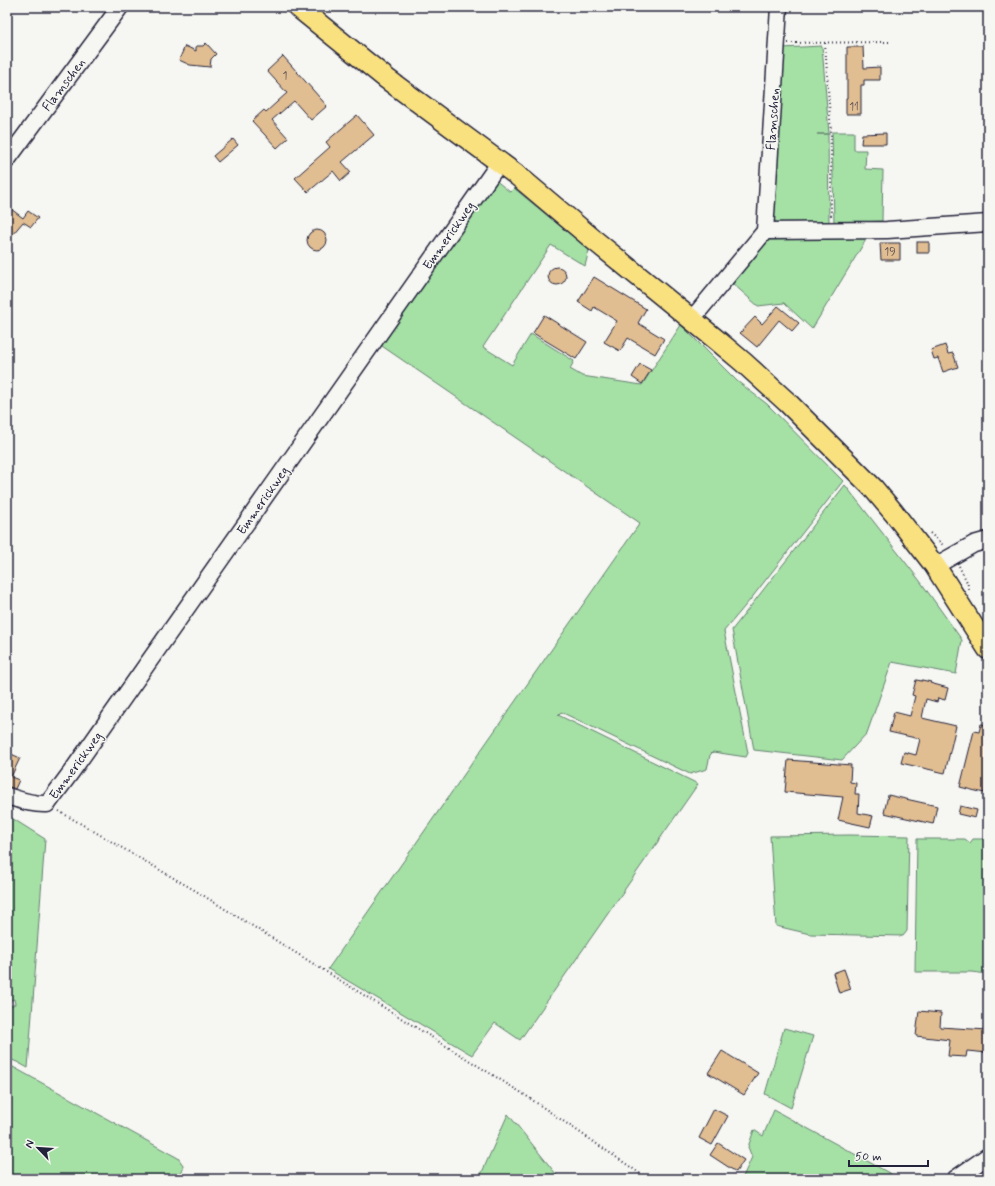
<svg xmlns="http://www.w3.org/2000/svg" width="995" height="1186" font-family="Mynerve,sans-serif">
<rect width="100%" height="100%" fill="#f6f6f2"/>
<filter id="ink" filterUnits="userSpaceOnUse"><feTurbulence type="fractalNoise" baseFrequency=".025" numOctaves="2"/><feDisplacementMap in="SourceGraphic" scale="8" xChannelSelector="R" yChannelSelector="G"/><feConvolveMatrix kernelMatrix="1 2 1 2 8 2 1 2 1" color-interpolation-filters="sRGB"/></filter>
<g filter="url(#ink)">
<g fill="#a5e0a5" stroke="#648170">
<polygon points="822,46 829,134 817,134 828,134 829,223 778,224 772,217 782,48"/>
<polygon points="832,132 854,132 854,150 866,150 865,169 883,170 882,221 834,223"/>
<polygon points="494,179 510,192 514,188 589,250 585,266 551,245 483,347 512,365 531,334 574,361 570,369 582,376 642,385 681,325 737,381 767,404 843,481 750,600 724,631 748,753 746,757 713,752 710,755 707,769 690,774 561,712 558,715 698,784 520,1040 495,1023 472,1055 328,969 640,523 379,344"/>
<polygon points="867,238 812,329 784,303 758,306 731,282 765,240"/>
<polygon points="845,485 920,581 962,640 956,674 892,662 867,733 842,760 754,750 732,630"/>
<polygon points="7,815 45,839 28,1068 17,1062 7,1058 7,1008 15,1004 14,999 7,1002"/>
<polygon points="850,835 909,836 907,931 903,936 810,934 776,926 770,836"/>
<polygon points="917,839 965,839 970,843 973,839 988,839 988,974 971,972 915,972"/>
<polygon points="784,1028 813,1036 791,1108 765,1094"/>
<polygon points="7,1066 13,1067 178,1158 183,1165 183,1170 173,1179 7,1179"/>
<polygon points="774,1110 900,1179 742,1179 752,1157 748,1147 754,1130 763,1136"/>
<polygon points="508,1114 560,1179 479,1179"/>
</g>
<g fill="#e1bd92" stroke="#22223b">
<polygon points="206,43 216,54 211,59 210,67 190,65 179,60 185,46 196,51 196,46 203,46"/>
<polygon points="847,47 863,47 864,68 880,67 880,80 864,80 864,85 861,85 861,114 846,114 846,98 847,98"/>
<polygon points="283,56 327,106 311,120 294,101 272,120 288,138 277,148 252,121 264,110 266,112 287,93 267,71"/>
<polygon points="357,115 374,135 342,162 351,172 341,181 333,171 308,192 295,178 330,147 326,142"/>
<polygon points="886,133 886,144 861,144 862,134"/>
<polygon points="233,139 238,145 218,162 213,156"/>
<polygon points="11,209 23,218 28,211 38,218 31,227 23,222 7,241 7,214"/>
<circle cx="317" cy="240" r="10"/>
<rect x="917" y="242" width="12" height="11"/>
<polygon points="880,243 900,243 900,260 881,260"/>
<circle cx="557" cy="276" r="9"/>
<polygon points="594,277 646,309 638,323 664,339 655,354 628,338 620,351 604,342 617,321 594,307 592,311 578,302"/>
<polygon points="778,306 799,323 792,331 779,320 757,347 740,333 755,317 762,324"/>
<polygon points="544,315 587,342 576,359 533,333"/>
<polygon points="945,345 948,354 953,353 958,367 943,372 938,358 934,359 931,350"/>
<polygon points="640,364 651,370 642,384 632,377"/>
<polygon points="916,680 922,681 922,680 931,682 930,683 948,688 945,700 938,698 937,702 926,699 922,718 956,726 945,773 901,763 904,752 916,755 920,739 889,732 894,712 910,716 915,696 912,695"/>
<polygon points="981,724 988,725 988,778 984,793 960,787 974,731 979,732"/>
<polygon points="7,752 20,758 11,777 19,780 15,789 7,786"/>
<polygon points="788,760 851,765 850,782 856,783 855,794 859,794 858,813 873,816 870,827 838,820 843,797 785,792"/>
<polygon points="888,795 937,806 933,824 884,813"/>
<polygon points="960,806 977,810 975,818 958,814"/>
<polygon points="844,969 851,989 839,993 833,973"/>
<polygon points="919,1011 941,1013 940,1027 988,1030 988,1053 967,1051 966,1057 948,1056 950,1040 916,1036"/>
<polygon points="722,1051 758,1073 744,1095 708,1073"/>
<polygon points="714,1109 728,1116 712,1145 699,1138"/>
<polygon points="718,1143 744,1160 736,1172 710,1155"/>
</g>
<g fill="none" stroke-linecap="round" stroke-linejoin="round">
<g stroke="#22223b" stroke-width="19">
<g id="minor">
<polyline points="7,160 120,7"/>
<polyline points="765,231 779,7"/>
<polyline points="692,319 765,231 887,230 988,223"/>
<polyline points="935,566 974,544 988,540"/>
<path d="M 7,796 C 20,800 33,805 47,804 L 49,802 L 72,771 L 500,162"/>
<polyline points="955,1179 988,1156"/>
</g>
</g>
<g stroke="#22223b" stroke-width="23">
<polyline id="major" points="298,7 387,79 518,176 594,240 718,341 743,362 787,402 873,488 894,513 935,566 988,649"/>
</g>
<g stroke="#22223b" stroke-width="2" stroke-dasharray="1 3" stroke-linecap="butt">
<polyline points="788,43 889,42"/>
<polyline points="825,43 831,133 831,217"/>
<polyline points="930,533 944,546"/>
<polyline points="959,566 967,582 970,591"/>
<polyline points="59,811 196,891 525,1095 648,1179"/>
</g>
<use href="#minor" stroke="#f6f6f2" stroke-width="16"/>
<use href="#major" stroke="#fae180" stroke-width="20"/>
</g>
</g>
<g text-anchor="middle" stroke-width="3" stroke-linejoin="round" paint-order="stroke">
<g font-size="11" fill="#524951">
<text x="285" y="79">1</text>
<text x="854" y="110">11</text>
<text x="890" y="255">19</text>
</g>
<g font-size="13" fill="#22223b" stroke="#f6f6f2">
<text transform="translate(63 84) rotate(-53)" y="5">Flamschen</text>
<text transform="translate(772 119) rotate(-86)" y="5">Flamschen</text>
<text transform="translate(448 235) rotate(-55)" y="5">Emmerickweg</text>
<text transform="translate(262 500) rotate(-55)" y="5">Emmerickweg</text>
<text transform="translate(75 765) rotate(-54)" y="5">Emmerickweg</text>
</g>
</g>
<rect width="995" height="1186" fill="none" stroke="#f6f6f2" stroke-width="24"/>
<rect x="12" y="12" width="971" height="1162" fill="none" stroke="#22223b" stroke-width="1.5" filter="url(#ink)"/>
<g transform="translate(38 1148) rotate(295)" stroke="#f6f6f2" stroke-width="3" paint-order="stroke">
<path d="M0-3L7 15L0 10L-7 15Z" fill="#22223b"/>
<text y="-6" font-size="11" font-weight="bold" text-anchor="middle" fill="#22223b">N</text>
</g>
<path d="M849 1160v6h79v-6" fill="none" stroke="#22223b" stroke-width="2"/>
<text x="855" y="1160" font-size="12" fill="#22223b" stroke="#f6f6f2" stroke-width="3" paint-order="stroke">50 m</text>
</svg>
